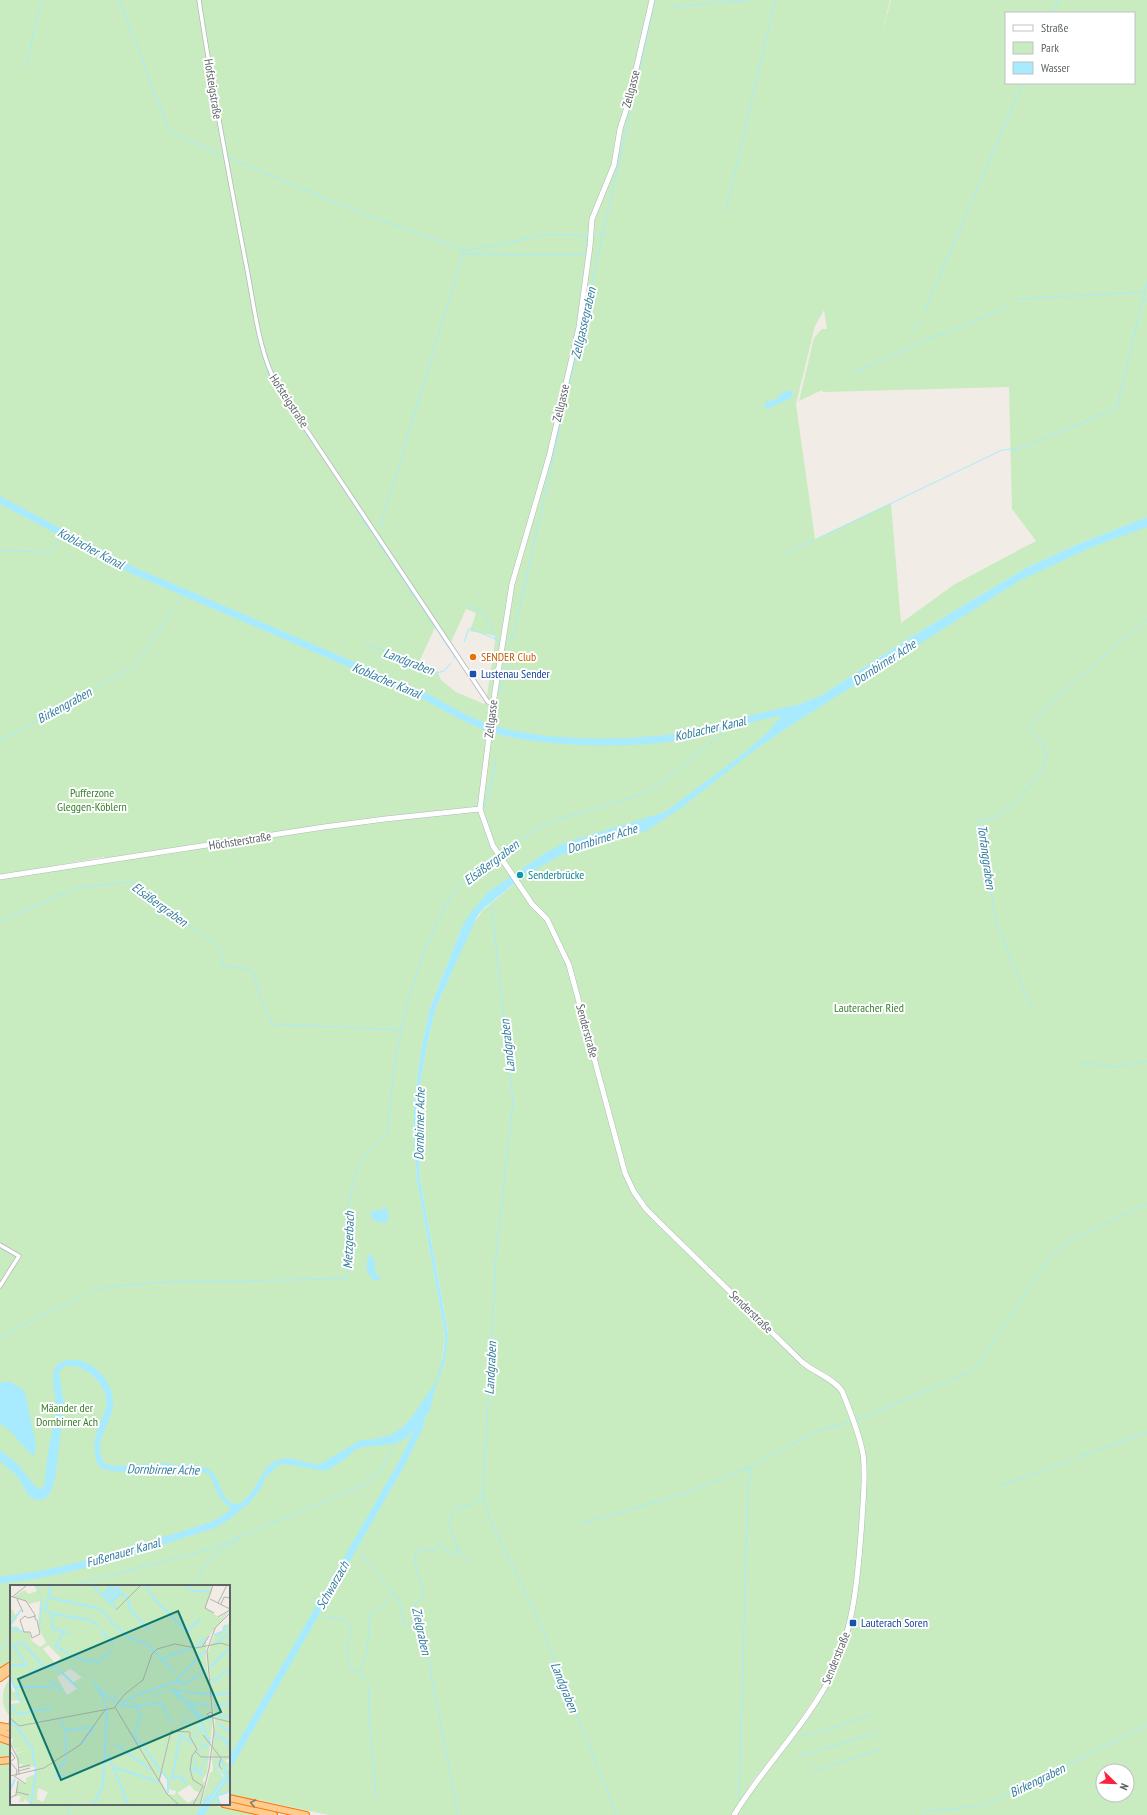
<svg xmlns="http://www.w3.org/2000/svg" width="1147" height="1815" font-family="'PT Sans Narrow',sans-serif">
<rect width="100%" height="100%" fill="#f1ece6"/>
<g fill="#c9ebc0" fill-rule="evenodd">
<path d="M 0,0 L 890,0 L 881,37 L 891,0 L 1147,0 L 1147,517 L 1073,546 L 1024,569 L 906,640 L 822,695 L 792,707 L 791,714 L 1025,572 L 1147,523 L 1147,1815 L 329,1815 L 229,1794 L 229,1586 L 11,1586 L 11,1662 L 0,1669 L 0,879 L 254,840 L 476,808 L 104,859 L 104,857 L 0,875 ZM 1006,13 L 1134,13 L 1134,83 L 1006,83 ZM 824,310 L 827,329 L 822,329 L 814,338 L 799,401 L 822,390 L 823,392 L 1009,387 L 1012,509 L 1036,541 L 955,584 L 901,623 L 891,503 L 815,539 L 796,404 L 815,326 ZM 266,367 L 284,391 L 397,562 L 266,368 ZM 466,609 L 476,613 L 470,631 L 496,636 L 486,702 L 484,704 L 456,692 L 441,680 L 437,671 L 419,662 L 437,623 L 451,642 ZM 519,871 L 523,877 L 483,910 L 472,926 L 436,1007 L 427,1045 L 420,1083 L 419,1174 L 448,1332 L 442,1360 L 445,1334 L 417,1180 L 414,1139 L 414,1104 L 422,1045 L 430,1008 L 461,929 ZM 823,1685 L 810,1716 L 753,1789 L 749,1786 L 795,1727 ZM 1103,1771 L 1127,1771 L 1127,1795 L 1103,1795 Z"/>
<path d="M 11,1677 L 11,1718 C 0,1706 0,1690 11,1677 Z"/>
<polygon points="0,1741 11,1745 11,1804 206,1804 255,1815 0,1815"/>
</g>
<g fill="#a8ebff">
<polygon points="791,390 793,395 791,398 767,409 765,408 765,402 775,400 783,392"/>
<path d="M 1147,517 L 1147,527 L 1090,548 L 1019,581 L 793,724 L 756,749 L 681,808 L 646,831 L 602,840 L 559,856 L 524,876 L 484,908 L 478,915 L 436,1007 L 427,1045 L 420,1083 L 419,1174 L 448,1333 L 445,1361 L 436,1384 L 430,1410 L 419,1425 L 405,1439 L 400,1442 L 385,1445 L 362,1447 L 353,1451 L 348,1457 L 326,1471 L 286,1464 L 276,1466 L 273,1471 L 265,1477 L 261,1488 L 248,1505 L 232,1514 L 233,1511 C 228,1506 223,1501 219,1496 C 213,1488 215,1477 205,1473 C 183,1464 109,1480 98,1465 C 96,1462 96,1457 95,1453 C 90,1420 123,1408 95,1378 C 86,1369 77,1365 65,1366 L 59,1372 L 64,1405 L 55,1480 L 50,1493 L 47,1497 L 42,1500 L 35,1500 L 29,1496 L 17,1476 L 0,1461 L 0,1450 L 18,1464 L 32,1483 L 39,1489 L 44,1486 C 46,1476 46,1464 48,1453 C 50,1438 56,1420 56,1405 C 56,1396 50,1376 55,1368 C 59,1361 68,1359 76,1360 C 97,1362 115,1385 113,1406 C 111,1425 91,1443 105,1464 C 125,1469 143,1463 163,1463 C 168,1463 173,1465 178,1465 C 182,1466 186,1464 191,1464 C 195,1464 201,1467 206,1468 C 223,1474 217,1503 239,1505 L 251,1493 L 267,1467 L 275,1461 L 288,1458 L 318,1465 L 361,1440 L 375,1439 L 391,1435 L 403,1427 L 414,1414 L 435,1383 L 443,1357 L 445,1334 L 417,1180 L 414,1139 L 414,1104 L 422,1045 L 430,1008 L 461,929 L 469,915 L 488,892 L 545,853 L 564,843 L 665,812 L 743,754 L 768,732 L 781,716 L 792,707 L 822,695 L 906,640 L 1024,569 L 1073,546 Z"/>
<polygon points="386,1208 388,1212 388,1222 382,1223 373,1220 370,1212"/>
<path d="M 369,1253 L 375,1261 L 375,1272 L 381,1279 L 377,1281 C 364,1275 366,1265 369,1253 Z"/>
<path d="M 0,1382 L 12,1382 C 15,1387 22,1387 25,1392 L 36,1445 L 34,1456 C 21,1448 15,1431 0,1424 Z"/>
</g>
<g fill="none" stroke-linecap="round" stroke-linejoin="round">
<g stroke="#a8ebff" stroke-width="1">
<polyline points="117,0 120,1 169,131 220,155"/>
<polyline points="671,7 749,0"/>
<polyline points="1053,13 1058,0"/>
<polyline points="26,67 41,0"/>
<polyline points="229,158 364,214 464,250 489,247 538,236 551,234 588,236"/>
<polyline points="726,211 775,0"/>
<polyline points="592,236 603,233"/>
<polyline points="587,252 587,237"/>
<polyline points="464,254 587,255"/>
<polyline points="245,269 247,280"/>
<polyline points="1017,299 1145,292"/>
<polyline points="1143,301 1147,282"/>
<polyline points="924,312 1023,83"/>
<polyline points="915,330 919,321"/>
<path d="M 261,348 C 268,385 294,416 315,446"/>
<polyline points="853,373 933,337 946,333 1007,307"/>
<polyline points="341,485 371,532"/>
<polyline points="380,528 464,250"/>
<polyline points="819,538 1002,450 1021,448 1117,408 1142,302 1147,300"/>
<polyline points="376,539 455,657"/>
<polyline points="54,547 62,533"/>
<polyline points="0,551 51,552 52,550"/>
<polyline points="785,554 813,540"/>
<polyline points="177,605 184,593"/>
<polyline points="467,605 485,614 497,641"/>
<polyline points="506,641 513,638 655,0"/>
<polyline points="464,642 469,628 500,641"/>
<polyline points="365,643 437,673 444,671 451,663"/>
<polyline points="454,658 455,656"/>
<polyline points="131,668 136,665 173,610"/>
<polyline points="501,692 510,649"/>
<polyline points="0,741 127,670"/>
<polyline points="484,808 491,787 496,760"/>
<polyline points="500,853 533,831 554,821 642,794 654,788 719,736 728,728 729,725"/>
<polyline points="491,901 513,1101 496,1257 483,1493 489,1518 535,1612 617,1815"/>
<polyline points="0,921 76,888 128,882 139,886 149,897 217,945 222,951 221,960 223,966 251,969 255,977 260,996"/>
<polyline points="262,1000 272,1024 400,1030"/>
<path d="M 1032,1007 L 1021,983 L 996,922 L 979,820 C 988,820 995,818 1002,813 C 1015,804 1047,772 1046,756 C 1046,745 1036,735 1029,727 L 1052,701 L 1147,619"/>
<polyline points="1080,1062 1115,1067 1147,1061"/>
<path d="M 89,1292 L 106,1287 L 166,1282 L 345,1279 L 348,1274 C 344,1243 346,1182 365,1156 C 371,1146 383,1142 388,1132 C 392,1064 404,999 431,936 C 439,919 446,902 457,888 C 468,874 483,865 497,855"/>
<path d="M 0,1338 C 27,1321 56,1310 84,1295"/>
<polyline points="857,1420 974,1370 1050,1256 1068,1241 1147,1204"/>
<polyline points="1076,1458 1147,1432"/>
<polyline points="999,1486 1072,1460"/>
<polyline points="580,1524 686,1493 750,1467"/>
<polyline points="354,1546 356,1549"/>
<polyline points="458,1548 467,1562"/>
<polyline points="360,1553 399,1599 405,1628"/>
<polyline points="70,1586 207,1550 239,1537"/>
<polyline points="193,1586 207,1563 218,1553 242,1536 365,1484 381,1470 397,1441"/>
<polyline points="315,1614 318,1615"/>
<path d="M 323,1616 C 330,1618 339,1618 345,1621 C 357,1628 347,1638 347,1647 C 346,1654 349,1662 352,1669 L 360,1672 L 366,1680"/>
<polyline points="0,1649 11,1640"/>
<polyline points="360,1671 367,1652 370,1616 372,1613 383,1606 393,1594"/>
<polyline points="369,1685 369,1714 376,1797"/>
<polyline points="8,1724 11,1716"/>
<polyline points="803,1736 873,1715"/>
<polyline points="799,1756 877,1733"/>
<polyline points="812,1771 882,1749"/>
<polyline points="739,1799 748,1488 751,1466 817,1431 850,1422"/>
<polyline points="69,1804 69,1815"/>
<path d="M 458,1815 L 421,1621 L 415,1611 L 416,1602 L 422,1598 L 423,1594 C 423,1581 409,1559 419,1549 L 434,1551 L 437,1545 L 439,1545 L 452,1553 L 456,1554 L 458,1548 C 452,1534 444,1521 456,1508 C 467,1505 478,1506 482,1494"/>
<polyline points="922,1815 925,1811 973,1807 990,1803 1147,1725"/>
</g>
<g stroke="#a8ebff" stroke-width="7">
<path d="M 0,500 L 132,570 L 427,697 C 447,709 467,720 489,728 C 544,745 637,746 694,734 C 728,727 761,714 796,709"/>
<path d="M 0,1580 C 69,1574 135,1549 201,1529 C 215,1525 228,1518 238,1507"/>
<polyline points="229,1765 402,1463 420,1426 422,1414"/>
<polyline points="200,1815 207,1804"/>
</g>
<g stroke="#b3b8bc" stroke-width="5">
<g id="minor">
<path d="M 199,0 C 212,88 229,176 246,264 C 254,303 258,352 278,387 L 488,702 L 493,704"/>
<polyline points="0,1245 19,1256 0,1286"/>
</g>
</g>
<g stroke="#b2b8bc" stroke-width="6">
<g id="secondary">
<path d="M 652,0 L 628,104 L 620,129 L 614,165 L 592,219 L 590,246 L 579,327 L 549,457 L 512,584 L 493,704 L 480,809 L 493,846 L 532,904 L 547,919 L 569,965 L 625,1173 L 634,1192 L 646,1209 L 660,1223 L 802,1362 C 815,1373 833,1378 842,1391 C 850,1411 859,1432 863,1454 C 866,1475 863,1499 862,1520 C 858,1578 854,1636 825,1687 C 799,1733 761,1770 734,1815"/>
<polyline points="0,877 324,827 385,819 480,809"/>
</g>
</g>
<g stroke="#f77700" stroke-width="8">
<g id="motorway">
<polyline points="0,1672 11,1665"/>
<polyline points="0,1678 11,1670"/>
<polyline points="0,1726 11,1728"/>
<polyline points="0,1731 11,1735"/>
<polyline points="0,1738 11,1742"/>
<polyline points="0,1761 11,1760"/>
<polyline points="229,1798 306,1815"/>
<polyline points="224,1804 274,1815"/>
</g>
</g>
<use href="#minor" stroke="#fff" stroke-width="3.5"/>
<use href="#secondary" stroke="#fff" stroke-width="5"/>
<use href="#motorway" stroke="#ffcb8f" stroke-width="6"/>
</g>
<defs><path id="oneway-chevron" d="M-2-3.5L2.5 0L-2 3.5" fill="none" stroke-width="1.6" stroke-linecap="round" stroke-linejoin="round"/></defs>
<use stroke="#867e72" href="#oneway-chevron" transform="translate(253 1803) rotate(-167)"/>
<circle fill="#e8710a" stroke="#fff" stroke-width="1.5" cx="473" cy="657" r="4"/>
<g fill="#1a4fb4" stroke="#fff" stroke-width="1.5">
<rect x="469" y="670" width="8" height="8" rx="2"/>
<rect x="849" y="1619" width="8" height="8" rx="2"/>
</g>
<circle fill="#0f9aa8" stroke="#fff" stroke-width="1.5" cx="520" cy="875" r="4"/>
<g text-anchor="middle" stroke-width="4" stroke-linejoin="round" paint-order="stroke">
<g font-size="12" fill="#5d6468" stroke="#fff">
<text transform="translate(213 89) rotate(81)" y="4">Hofsteigstraße</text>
<text transform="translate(631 89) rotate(-75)" y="4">Zellgasse</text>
<text transform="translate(289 401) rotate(57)" y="4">Hofsteigstraße</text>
<text transform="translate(561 403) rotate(-77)" y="4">Zellgasse</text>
<text transform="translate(491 719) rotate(-83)" y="4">Zellgasse</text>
<text transform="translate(240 841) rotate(-9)" y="4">Höchsterstraße</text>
<text transform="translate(587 1031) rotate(75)" y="4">Senderstraße</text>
<text transform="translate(751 1312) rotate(44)" y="4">Senderstraße</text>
<text transform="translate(836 1658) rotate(-68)" y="4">Senderstraße</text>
</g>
<g font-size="12" fill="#c56008" stroke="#fff" text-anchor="start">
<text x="481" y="661">SENDER Club</text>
</g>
<g font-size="12" fill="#164399" stroke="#fff" text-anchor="start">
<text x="481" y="678">Lustenau Sender</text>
<text x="861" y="1627">Lauterach Soren</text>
</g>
<g font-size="12" fill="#39802b" stroke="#fff">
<text x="92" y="797">Pufferzone<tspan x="92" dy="14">Gleggen-Köblern</tspan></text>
<text x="869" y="1012">Lauteracher Ried</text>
<text x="67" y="1412">Mäander der<tspan x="67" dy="14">Dornbirner Ach</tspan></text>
</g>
<g font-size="12" fill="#0d838f" stroke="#fff" text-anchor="start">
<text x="528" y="879">Senderbrücke</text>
</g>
<g font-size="13" font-style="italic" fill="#337ea0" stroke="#fff">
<text transform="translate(583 323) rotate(-77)" y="5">Zellgassegraben</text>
<text transform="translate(91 548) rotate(28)" y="5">Koblacher Kanal</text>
<text transform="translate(409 661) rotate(21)" y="5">Landgraben</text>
<text transform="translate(884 662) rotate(-33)" y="5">Dornbirner Ache</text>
<text transform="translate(387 680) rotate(23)" y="5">Koblacher Kanal</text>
<text transform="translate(64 705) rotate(-29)" y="5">Birkengraben</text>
<text transform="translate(710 728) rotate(-13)" y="5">Koblacher Kanal</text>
<text transform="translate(602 838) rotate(-17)" y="5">Dornbirner Ache</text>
<text transform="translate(987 857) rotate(82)" y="5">Torfanggraben</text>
<text transform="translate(491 862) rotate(-37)" y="5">Elsäßergraben</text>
<text transform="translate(160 904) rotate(36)" y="5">Elsäßergraben</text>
<text transform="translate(507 1046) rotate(-96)" y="5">Landgraben</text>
<text transform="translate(419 1124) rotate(-89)" y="5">Dornbirner Ache</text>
<text transform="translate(348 1240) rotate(-88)" y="5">Metzgerbach</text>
<text transform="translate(490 1368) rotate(-87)" y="5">Landgraben</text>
<text transform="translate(163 1469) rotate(1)" y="5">Dornbirner Ache</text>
<text transform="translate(123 1552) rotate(-16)" y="5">Fußenauer Kanal</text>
<text transform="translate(332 1585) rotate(-60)" y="5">Schwarzach</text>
<text transform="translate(422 1631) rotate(78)" y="5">Zielgraben</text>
<text transform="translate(565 1687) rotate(68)" y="5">Landgraben</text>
<text transform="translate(1037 1780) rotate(-26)" y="5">Birkengraben</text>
</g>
</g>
<g transform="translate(10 1585)">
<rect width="220" height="220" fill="#f1ece6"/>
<path d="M 24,0 L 201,0 L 202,6 L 195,23 L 210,33 L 220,25 L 196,55 L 196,74 L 203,129 L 197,127 L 203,134 L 197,188 L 193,194 L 193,197 L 195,196 L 190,220 L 21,220 L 15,214 L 14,217 L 9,217 L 11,211 L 5,211 L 9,193 L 9,196 L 16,199 L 16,193 L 26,189 L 27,181 L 8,183 L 14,179 L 8,179 L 6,169 L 17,165 L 6,168 L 5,165 L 9,163 L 5,164 L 1,159 L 4,152 L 0,156 L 0,119 L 10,118 L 9,115 L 0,116 L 0,98 L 3,107 L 6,106 L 0,90 L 0,26 L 2,24 L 7,33 L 1,41 L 8,42 L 11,47 L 19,47 L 22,56 L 30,62 L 36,58 L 28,41 L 30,16 L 19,19 L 17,16 L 3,12 L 15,5 L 18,9 L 27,6 ZM 38,60 L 51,73 L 45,78 L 33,64 ZM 60,84 L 72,92 L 62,98 L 68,103 L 57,110 L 47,92 ZM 152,188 L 158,195 L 158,204 L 166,206 L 165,210 L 158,209 L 150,194 ZM 180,200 L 185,206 L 190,207 L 188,212 L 178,218 L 167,208 ZM 28,203 L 38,207 L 33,217 L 27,214 ZM 220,38 L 220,173 L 215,176 L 218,178 L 220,176 L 220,206 L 207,211 L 211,220 L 197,220 L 214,195 L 214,189 L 207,181 L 209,173 L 202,173 L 205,135 L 197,70 L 205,49 L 213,46 L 212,42 ZM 208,173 L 206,182 L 214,193 L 196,220 L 191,220 L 200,188 L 203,186 L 202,174 Z" fill="#c9ebc0" fill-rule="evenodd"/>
<path d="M 26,0 L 28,3 L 32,18 L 32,25 L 30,39 L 32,49 L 64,83 L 100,107 L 114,119 L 131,118 L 152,106 L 155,105 L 159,104 L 163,105 L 169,111 L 170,116 L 175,117 L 176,118 L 173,122 L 177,131 L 174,133 L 170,134 L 169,138 L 182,135 L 180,144 L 188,141 L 191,143 L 192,146 L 190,149 L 184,151 L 185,159 L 194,158 L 198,160 L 197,162 L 190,165 L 184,171 L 186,177 L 186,184 L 191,184 L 193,176 L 194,174 L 208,173 L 209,175 L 207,181 L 214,189 L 214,195 L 197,220 L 196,217 L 214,191 L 206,182 L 208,173 L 195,175 L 191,186 L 185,185 L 184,171 L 188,165 L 197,160 L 185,159 L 183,151 L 191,146 L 188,142 L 180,145 L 181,136 L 170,139 L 169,138 L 170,133 L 176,131 L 173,122 L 175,118 L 170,116 L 163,107 L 157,105 L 133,117 L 124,119 L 112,119 L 98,106 L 63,83 L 32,49 L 29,38 L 31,15 Z" fill="#a8ebff"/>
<path fill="none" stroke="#a8ebff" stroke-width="2" d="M 41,0 L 35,25 L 42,29M 83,0 L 106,24M 105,0 L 118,15 L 120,24 L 128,33M 136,0 L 145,15 L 177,46 L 190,34M 176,1 L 184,6 L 199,6M 93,10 L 101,0M 95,11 L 103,0M 40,13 L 87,23 L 96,29 L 98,33M 97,13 L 106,2M 99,14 L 107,4M 101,16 L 110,6M 102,17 L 111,8M 128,33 L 139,45M 98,34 L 121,54 L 136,58 L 144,66M 0,39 L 11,25M 0,43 L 14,47M 91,45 L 104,60M 53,47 L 46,61 L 61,70M 59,48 L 42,43 L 43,29 L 80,35 L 89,41M 204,50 L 214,46 L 215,40M 206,58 L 220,48M 4,60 L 13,58 L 35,83 L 45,81 L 68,103M 186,61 L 191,59 L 191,55 L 196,53M 145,68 L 152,74 L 180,63M 62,70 L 77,77 L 79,74 L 87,78 L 101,66M 152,74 L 164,87M 0,80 L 16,80 L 3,60M 200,82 L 220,63M 21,86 L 34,83M 0,90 L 4,102 L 44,102M 201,94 L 206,96 L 213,88 L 220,85M 40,95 L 52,106M 165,97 L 171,97 L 173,100 L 196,85M 5,102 L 10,117M 88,104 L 106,118M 159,105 L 207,110 L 220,108M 164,106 L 180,118 L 200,121M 112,118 L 129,109 L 165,97 L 195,66M 175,118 L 191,136 L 200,158M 180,118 L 189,130 L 201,136M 0,120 L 8,129 L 42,123M 108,120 L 122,122 L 151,117 L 162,139M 127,122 L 131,133 L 130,135M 205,122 L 220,118M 208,131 L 220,132M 50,135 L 56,145 L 56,168M 129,135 L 124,151 L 134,162M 2,136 L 22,163 L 26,185 L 21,220M 208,140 L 220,146M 56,145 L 83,142M 171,148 L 162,193 L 171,191 L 176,200M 204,149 L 220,157M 171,150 L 181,158M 215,154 L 220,165M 105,159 L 141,185M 71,160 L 84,142M 135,163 L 151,186M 98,170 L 105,187M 212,174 L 220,201M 106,183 L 149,197M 181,183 L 194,191M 152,187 L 158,195 L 158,208M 106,188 L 118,220M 56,190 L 46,192 L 47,185 L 56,175 L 56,170M 0,205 L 5,194M 210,219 L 207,211 L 218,207M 84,220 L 93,200 L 97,126 L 93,112 L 84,98M 193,220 L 196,213 L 201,211M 199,220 L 216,196 L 217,186"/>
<path fill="none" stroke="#b2b2b0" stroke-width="1" d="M 203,0 L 195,23 L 204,28M 0,11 L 16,16 L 25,30 L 25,34 L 27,35 L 30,49 L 22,53 L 20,47 L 14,47 L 10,35 L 15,31 L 18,33 L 25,31M 2,12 L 16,1M 7,14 L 13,27M 200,14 L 220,24M 208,18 L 217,0M 211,19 L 214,12 L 220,13M 106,25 L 131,0M 208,32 L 220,25M 192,62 L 199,51M 105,122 L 157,209 L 169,220M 204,131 L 201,127 L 197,129 L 200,132 L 220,137M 0,133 L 9,141 L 104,123 L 115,109 L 133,95 L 142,69 L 147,64 L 165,59 L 186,63 L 211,58 L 220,61M 193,150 L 211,173 L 209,181 L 212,184M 0,158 L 8,174 L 9,190M 0,166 L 5,173 L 0,177 L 7,185 L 6,191M 185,166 L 191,172 L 220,172M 8,183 L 20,180M 8,186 L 20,183M 219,186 L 220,199M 0,191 L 34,183 L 70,160 L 95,125M 4,191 L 16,199M 149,196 L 161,146 L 180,147 L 180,152 L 187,164 L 182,171 L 180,184 L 183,195 L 193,201 L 183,220M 7,207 L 19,210M 0,213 L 6,210 L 8,196M 190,220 L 199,184 L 204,146 L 197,66 L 205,43 L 220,28"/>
<path fill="#0f766e" fill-opacity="0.15" stroke="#0f766e" stroke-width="2" d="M 168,26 L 211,127 L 51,195 L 8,94 Z"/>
<rect width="220" height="220" fill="none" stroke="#5d6468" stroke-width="2"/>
</g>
<rect x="1005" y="12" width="130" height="72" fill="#ffffff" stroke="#bec1c3"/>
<rect x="1013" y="25" width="20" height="6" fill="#ffffff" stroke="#bec1c3"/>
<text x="1041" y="32" font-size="12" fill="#5d6468">Straße</text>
<rect x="1013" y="42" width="20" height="12" fill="#c9ebc0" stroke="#bec1c3"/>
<text x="1041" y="52" font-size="12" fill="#5d6468">Park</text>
<rect x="1013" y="62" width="20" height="12" fill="#a8ebff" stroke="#bec1c3"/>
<text x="1041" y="72" font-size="12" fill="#5d6468">Wasser</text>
<g transform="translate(1115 1783) rotate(113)"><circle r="19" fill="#ffffff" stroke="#bec1c3"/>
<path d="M0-3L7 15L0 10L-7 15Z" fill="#fa233f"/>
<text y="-6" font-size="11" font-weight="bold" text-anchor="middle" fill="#5d6468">N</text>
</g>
</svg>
